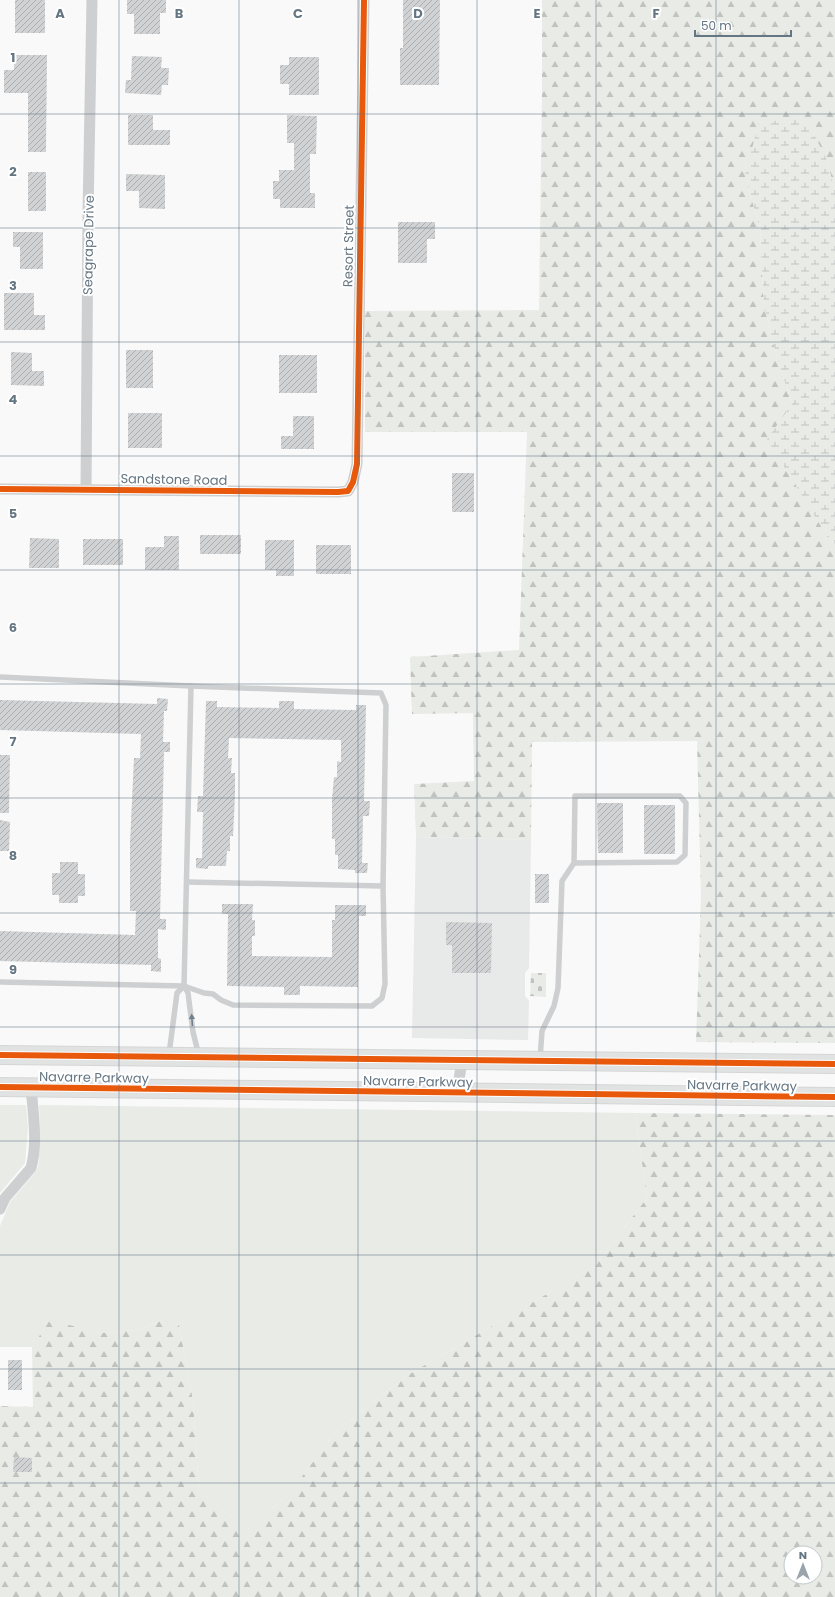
<svg xmlns="http://www.w3.org/2000/svg" width="835" height="1597" font-family="Poppins,sans-serif">
<defs>
<pattern id="forest-firs" width="22" height="20" patternUnits="userSpaceOnUse"><rect width="22" height="20" fill="#e8ebe6"/><path d="M5 1l3.5 6h-7zM16 11l3.5 6h-7z" fill="#c0c3c0"/></pattern>
<pattern id="wetland-marsh" width="20" height="14" patternUnits="userSpaceOnUse"><rect width="20" height="14" fill="#e8ebe6"/><path d="M1 5h8M5 5V1M11 12h8M15 12V8" fill="none" stroke="#c0c3c0"/></pattern>
<pattern id="cemetery-stones" width="16" height="16" patternUnits="userSpaceOnUse"><rect width="16" height="16" fill="#e8ebe6"/><path d="M2 7V4a2 2 0 0 1 4 0v3zM10 15v-3a2 2 0 0 1 4 0v3z" fill="#c0c3c0"/></pattern>
<pattern id="building-hatch" width="6" height="6" patternUnits="userSpaceOnUse"><rect width="6" height="6" fill="#d0d2d3"/><path d="M-1 1l2-2M0 6l6-6M5 7l2-2" fill="none" stroke="#acafb1"/></pattern>
</defs>
<rect width="100%" height="100%" fill="#f9f9f9"/>
<polygon fill="#e8e9e9" points="416,837 531,840 529,968 525,973 525,996 529,1001 528,1040 412,1038"/>
<g fill="#e8ebe6">
<polygon points="0,1105 26,1105 28,1127 25,1163 0,1193"/>
<polygon points="39,1105 635,1113 647,1198 595,1266 408,1375 338,1429 291,1491 248,1530 199,1491 193,1401 179,1325 168,1318 138,1330 100,1333 50,1321 32,1347 0,1347 0,1226 10,1202 37,1170 39,1162 40,1127"/>
</g>
<g fill="url(#forest-firs)" fill-rule="evenodd">
<polygon points="542,0 835,0 835,190 825,155 745,175 760,229 764,305 776,354 792,404 804,497 827,536 835,544 835,1043 696,1042 701,896 697,741 532,742 531,840 416,837 414,784 474,781 473,713 412,714 410,657 519,650 527,432 365,432 365,311 539,310 542,89"/>
<path d="M 635,1113 L 835,1115 L 835,1597 L 0,1597 L 0,1406 L 33,1407 L 32,1347 L 50,1320 L 100,1333 L 138,1330 L 168,1318 L 179,1325 L 193,1401 L 199,1491 L 248,1530 L 291,1491 L 338,1429 L 408,1375 L 595,1266 L 647,1198 ZM 791,1553 L 815,1553 L 815,1577 L 791,1577 Z"/>
</g>
<polygon fill="url(#wetland-marsh)" points="805,119 825,155 835,190 835,544 827,536 767,439 792,404 776,354 764,305 760,229 745,175 759,122"/>
<polygon fill="url(#cemetery-stones)" points="531,973 546,973 546,997 530,996"/>
<g fill="url(#building-hatch)">
<rect x="15" y="0" width="30" height="33"/>
<polygon points="127,0 166,0 166,13 160,13 160,34 134,34 134,14 127,14"/>
<polygon points="403,0 440,0 439,85 400,85 400,48 403,48"/>
<polygon points="14,55 47,55 46,152 28,152 28,93 4,93 4,70 14,70"/>
<polygon points="132,56 162,57 161,68 169,68 168,85 162,85 161,95 125,93 126,80 131,80"/>
<polygon points="289,57 319,57 319,95 289,95 289,84 280,84 280,65 289,65"/>
<polygon points="128,115 153,115 153,130 170,130 170,145 128,145"/>
<polygon points="287,115 317,116 316,154 310,154 310,193 315,193 315,208 280,208 280,199 273,199 273,181 279,181 279,170 294,170 294,143 287,143"/>
<rect x="28" y="172" width="18" height="39"/>
<polygon points="126,174 165,175 165,209 139,208 139,191 126,191"/>
<polygon points="398,222 435,222 435,239 427,239 427,263 398,263"/>
<polygon points="13,232 43,232 43,269 20,269 20,247 13,247"/>
<polygon points="4,293 34,293 34,315 45,315 45,330 4,330"/>
<rect x="126" y="350" width="27" height="38"/>
<polygon points="11,352 32,353 32,371 44,371 44,386 11,385"/>
<rect x="279" y="355" width="38" height="38"/>
<rect x="128" y="413" width="34" height="35"/>
<polygon points="293,416 314,416 314,449 281,449 281,436 293,436"/>
<rect x="452" y="473" width="22" height="39"/>
<rect x="200" y="535" width="41" height="19"/>
<polygon points="164,536 179,536 179,570 145,570 145,547 164,547"/>
<polygon points="30,538 59,539 59,568 29,568"/>
<rect x="83" y="539" width="40" height="26"/>
<polygon points="265,540 294,540 294,576 276,576 276,570 265,570"/>
<rect x="316" y="545" width="35" height="29"/>
<polygon points="157,698 168,699 167,711 164,711 163,742 170,742 170,752 164,752 160,919 166,919 166,930 158,929 158,958 161,959 161,972 151,971 151,965 0,961 0,931 135,935 136,911 130,911 130,843 134,758 140,758 141,734 0,730 0,700 157,704"/>
<polygon points="206,701 217,701 217,707 279,708 279,701 294,701 294,709 356,710 356,705 366,705 364,801 370,801 369,816 363,816 362,863 368,863 367,873 355,873 355,870 338,869 338,855 335,855 335,839 332,839 332,799 334,777 337,777 337,761 341,762 341,740 229,738 228,758 232,758 231,773 235,773 235,796 233,836 230,836 230,851 227,851 226,866 208,866 208,869 196,868 196,858 202,858 203,812 197,812 198,796 203,796"/>
<polygon points="0,755 10,755 9,813 0,813"/>
<polygon points="597,803 623,803 623,853 598,853"/>
<rect x="644" y="805" width="31" height="49"/>
<polygon points="0,820 10,822 9,851 0,851"/>
<polygon points="60,862 78,862 78,874 85,874 85,896 78,896 78,903 59,903 59,895 52,895 52,873 60,873"/>
<rect x="535" y="874" width="14" height="29"/>
<polygon points="222,904 253,904 252,920 255,920 255,936 252,936 252,956 332,957 332,920 335,920 335,905 366,905 366,916 359,916 358,987 300,986 300,995 284,995 284,987 227,986 228,914 222,914"/>
<polygon points="446,922 492,923 491,973 452,973 452,945 446,945"/>
<rect x="8" y="1360" width="14" height="30"/>
<polygon points="14,1457 32,1458 32,1472 13,1472"/>
</g>
<g fill="none" stroke-linecap="round" stroke-linejoin="round">
<g stroke="#d5d6d6" stroke-width="20">
<g id="trunk">
<polyline points="0,1055 835,1064"/>
<polyline points="0,1087 835,1097"/>
</g>
</g>
<g stroke="#cecfd0" stroke-width="5.5">
<polyline points="0,677 191,686 381,693 386,705 383,886 187,882"/>
<polyline points="0,982 184,986 204,993 213,994 221,1000 233,1005 372,1006 382,998 385,984 383,886"/>
<polyline points="184,986 191,686"/>
<polyline points="169,1054 177,993 184,986 188,993 193,1032 199,1056"/>
<polyline points="540,1059 542,1031 554,1006 558,988 562,881 574,863 575,796 680,796 686,803 685,855 677,862 574,863"/>
</g>
<g stroke="#cecfd0" stroke-width="11">
<polyline points="0,489 338,492 348,491 353,482 357,464 364,0"/>
<polyline points="86,489 88,213 92,0"/>
<polyline points="457,1092 462,1061"/>
<path d="M 0,1209 L 5,1198 L 31,1168 C 38,1143 33,1113 31,1087"/>
</g>
<use href="#trunk" stroke="#e1e2e2" stroke-width="18"/>
<g stroke="#fff" stroke-width="8">
<g id="cycleway">
<polyline points="0,489 338,492 348,491 353,482 357,464 364,0"/>
<polyline points="0,1055 835,1064"/>
<polyline points="0,1087 835,1097"/>
</g>
</g>
<use href="#cycleway" stroke="#e8590c" stroke-width="6"/>
</g>
<defs><path id="oneway-solid" d="M-6-.8H1V-3.2L6.5 0L1 3.2V.8H-6Z"/></defs>
<use fill="#707f8b" href="#oneway-solid" transform="translate(192 1020) rotate(-94)"/>
<path fill="none" stroke="#657683" stroke-width="1" stroke-opacity="0.55" d="M 119,0 L 119,1597M 239,0 L 239,1597M 358,0 L 358,1597M 477,0 L 477,1597M 596,0 L 596,1597M 716,0 L 716,1597M 0,114 L 835,114M 0,228 L 835,228M 0,342 L 835,342M 0,456 L 835,456M 0,570 L 835,570M 0,684 L 835,684M 0,798 L 835,798M 0,913 L 835,913M 0,1027 L 835,1027M 0,1141 L 835,1141M 0,1255 L 835,1255M 0,1369 L 835,1369M 0,1483 L 835,1483"/>
<g text-anchor="middle" stroke-width="4" stroke-linejoin="round" paint-order="stroke">
<g font-size="13" fill="#657683" stroke="#fff">
<text transform="translate(88 245) rotate(-89)" y="5">Seagrape Drive</text>
<text transform="translate(348 246) rotate(-89)" y="5">Resort Street</text>
<text transform="translate(174 479) rotate(1)" y="5">Sandstone Road</text>
<text transform="translate(94 1077) rotate(1)" y="5">Navarre Parkway</text>
<text transform="translate(418 1081) rotate(1)" y="5">Navarre Parkway</text>
<text transform="translate(742 1085) rotate(1)" y="5">Navarre Parkway</text>
</g>
</g>
<g font-size="13" text-anchor="middle" font-weight="bold" fill="#657683" stroke="#fff" stroke-width="4" stroke-linejoin="round" paint-order="stroke">
<text x="60" y="18">A</text>
<text x="179" y="18">B</text>
<text x="298" y="18">C</text>
<text x="418" y="18">D</text>
<text x="537" y="18">E</text>
<text x="656" y="18">F</text>
<text x="13" y="62">1</text>
<text x="13" y="176">2</text>
<text x="13" y="290">3</text>
<text x="13" y="404">4</text>
<text x="13" y="518">5</text>
<text x="13" y="632">6</text>
<text x="13" y="746">7</text>
<text x="13" y="860">8</text>
<text x="13" y="974">9</text>
</g>
<g transform="translate(803 1565)"><circle r="19" fill="#ffffff" stroke="#c1c8cd"/>
<path d="M0-3L7 15L0 10L-7 15Z" fill="#99a4ac"/>
<text y="-6" font-size="11" font-weight="bold" text-anchor="middle" fill="#657683">N</text>
</g>
<path d="M695 30v6h96v-6" fill="none" stroke="#657683" stroke-width="2"/>
<text x="701" y="30" font-size="12" fill="#657683" stroke="#ffffff" stroke-width="3" paint-order="stroke">50 m</text>
</svg>
